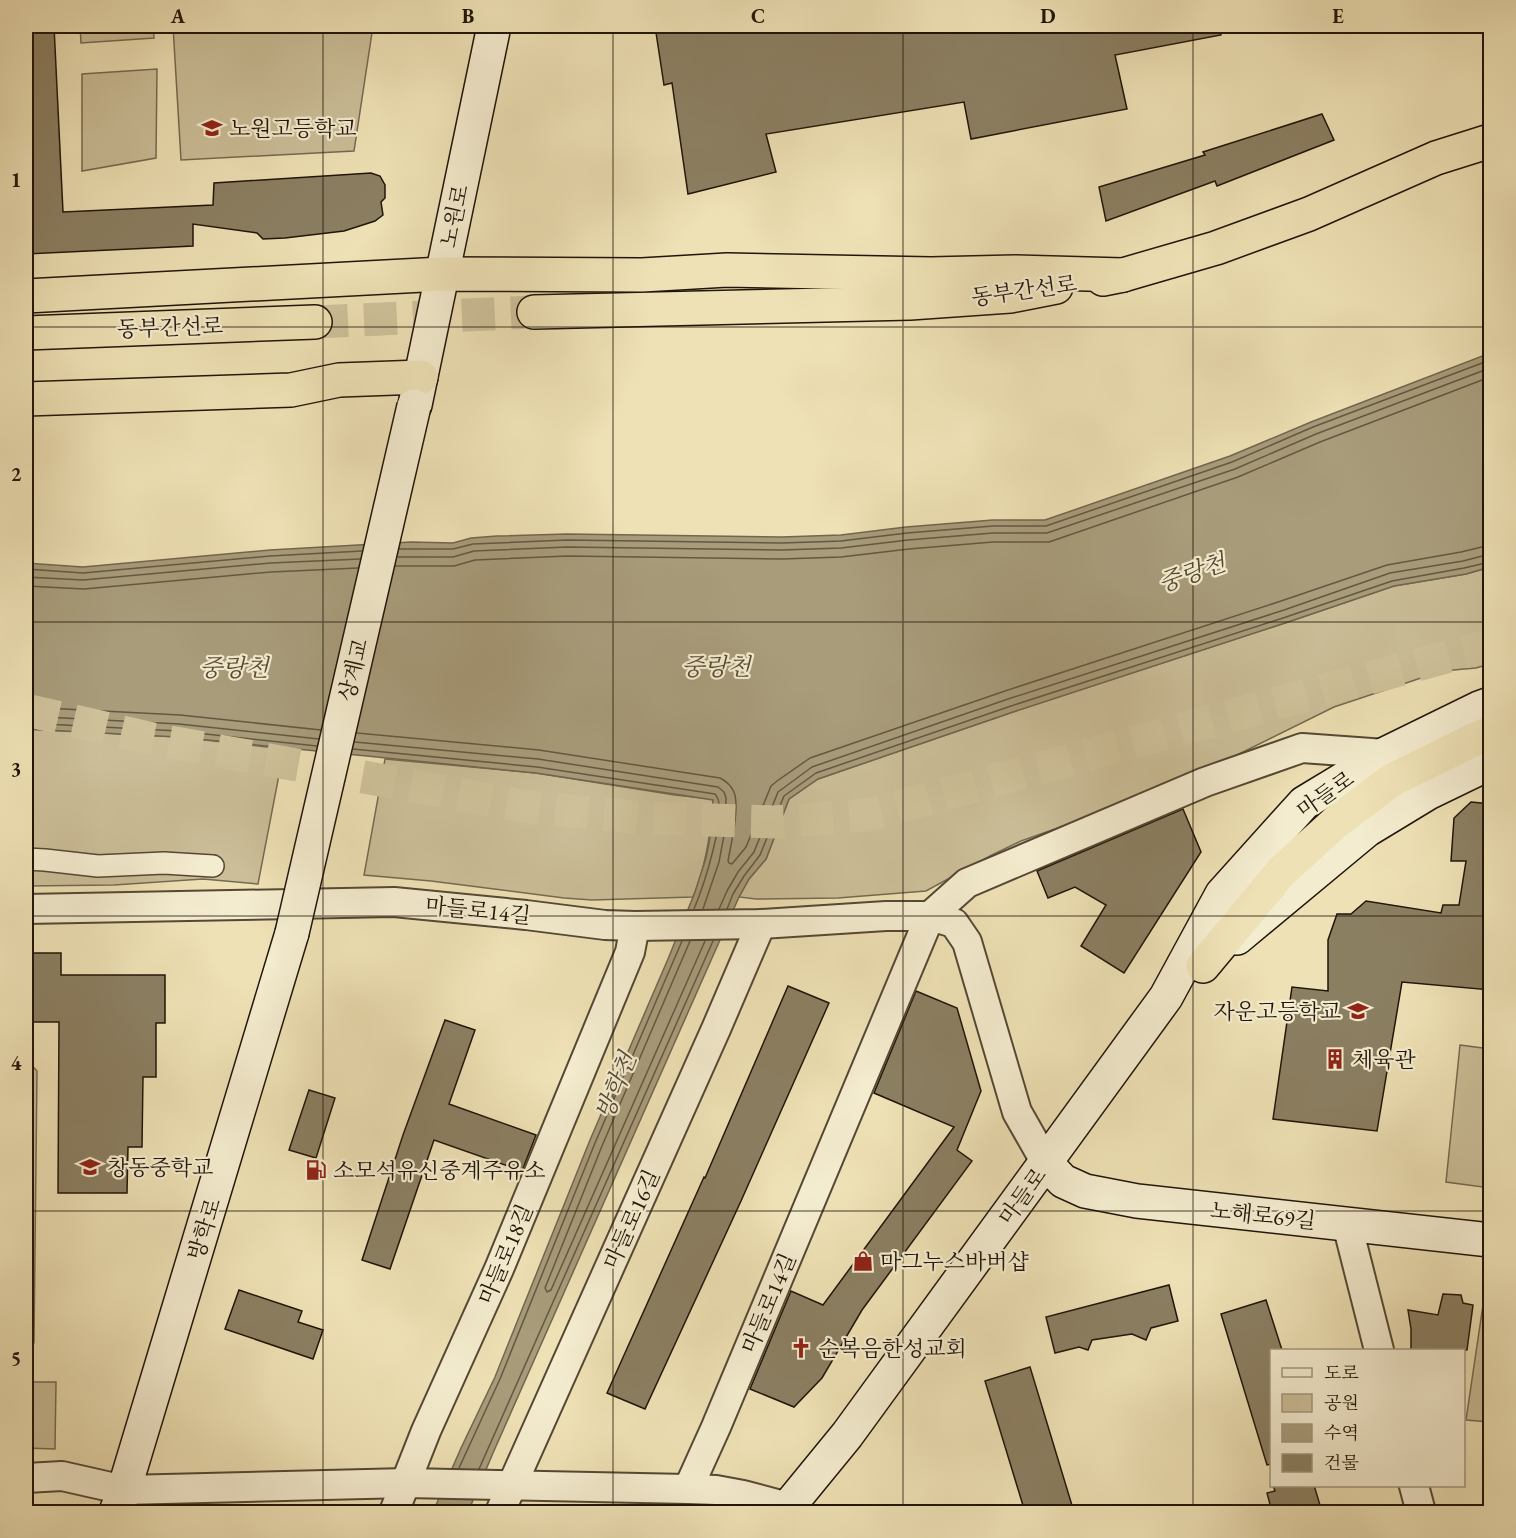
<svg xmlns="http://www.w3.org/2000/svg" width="1516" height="1538" font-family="'EB Garamond','Noto Serif KR',serif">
<rect width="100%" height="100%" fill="#eee1b5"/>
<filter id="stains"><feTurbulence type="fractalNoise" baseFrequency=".00333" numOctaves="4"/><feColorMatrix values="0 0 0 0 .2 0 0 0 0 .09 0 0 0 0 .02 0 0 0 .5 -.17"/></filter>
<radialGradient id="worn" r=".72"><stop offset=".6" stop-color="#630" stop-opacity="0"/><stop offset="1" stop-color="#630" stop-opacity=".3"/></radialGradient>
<g fill="#cbbe98" stroke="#766a50" stroke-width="1.5">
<polygon points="80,26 153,26 154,38 81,43"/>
<polygon points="173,26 373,26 354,151 181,160"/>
<polygon points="157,69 156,158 82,171 82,74"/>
<polygon points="1490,567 1490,664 1476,668 1442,671 1334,707 1231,758 1106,811 1021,841 992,855 926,891 838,898 756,899 739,897 749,879 766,859 789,799 818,779 1013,712 1288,622 1394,586 1466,574"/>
<polygon points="26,729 178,737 284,749 258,884 203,879 114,885 26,886"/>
<path d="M 385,759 L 536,773 L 675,795 L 713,799 C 711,833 706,866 693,897 L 592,900 L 564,898 L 431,881 L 364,875 Z"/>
<polygon points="1460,1045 1490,1049 1490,1188 1446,1182"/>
<polygon points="26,1059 37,1071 34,1342 32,1349 26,1355"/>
<polygon points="1483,1305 1490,1307 1490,1422 1466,1420"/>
<polygon points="26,1382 56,1382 55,1449 26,1448"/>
</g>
<polygon fill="#a89c7b" stroke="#72664d" stroke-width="1.5" points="1490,353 1490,567 1466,574 1394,586 1288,622 1013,712 818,779 789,799 766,859 749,879 739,897 493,1453 468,1512 433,1512 461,1448 495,1377 590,1140 668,959 695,892 706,858 709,843 711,829 713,800 536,773 178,737 26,729 26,563 83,567 270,550 411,542 453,543 471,538 497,536 567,534 782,537 841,535 906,527 993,520 1045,520 1230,456 1311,422"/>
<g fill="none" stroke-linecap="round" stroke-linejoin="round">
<g stroke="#645842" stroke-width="1.5">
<polyline points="399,549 453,549 473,544 567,540 782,543 841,541 907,533 993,526 1046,526 1232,462 1313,427 1490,360"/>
<polyline points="398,557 453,557 474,551 567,547 782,550 841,548 908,540 993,533 1047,533 1235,469 1316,434 1490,368"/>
<polyline points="395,566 454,566 475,560 567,556 782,559 841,557 909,549 993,542 1049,542 1238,477 1320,442 1490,377"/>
<polyline points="26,569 83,573 270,556 362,551"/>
<polyline points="26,577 83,580 271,563 360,559"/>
<polyline points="26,586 84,589 271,572 358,568"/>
<polyline points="26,707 180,715 321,730"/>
<polyline points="26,716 179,724 319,739"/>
<polyline points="26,723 178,731 317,746"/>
<path d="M 357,733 L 539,750 L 720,778 C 726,781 731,785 734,792 C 740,808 731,844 728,861 L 729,863 L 732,864 L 746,847 L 771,786 L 777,781 L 810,758 L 1005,691 L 1281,601 L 1387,565 L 1461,552 L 1490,545"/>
<polyline points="355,742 538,759 718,787 724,792 726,798 725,830 719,862 703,909"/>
<path d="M 353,749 L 537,767 L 715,794 C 730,809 702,890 694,909"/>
<polyline points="719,909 727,891 738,872 754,852 778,792 812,767 1008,699 1284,610 1390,573 1463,561 1490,554"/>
<polyline points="727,909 733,894 744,876 760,855 784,796 816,773 1011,706 1286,617 1392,581 1464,568 1490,562"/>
<polyline points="690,941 602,1146 545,1288 547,1292 551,1290 705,941"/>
<polyline points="459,1468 500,1379 595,1143 682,941"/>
<polyline points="479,1469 713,941"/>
</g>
</g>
<g fill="#8b7f62" stroke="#201509" stroke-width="1.5">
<polygon points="26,26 54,26 63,212 213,205 214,183 371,173 380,176 385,185 385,198 381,202 383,215 375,221 344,231 285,238 263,239 257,233 193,224 193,246 26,254"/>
<polygon points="655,26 1220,26 1221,35 1115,55 1127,109 971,139 964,102 766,134 776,172 688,194 672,83 664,85"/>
<polygon points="1322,114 1334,140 1217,186 1215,181 1106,221 1099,187 1205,155 1203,152"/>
<polygon points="1471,802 1491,804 1491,990 1402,982 1377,1131 1273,1119 1292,987 1328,991 1328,940 1337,914 1351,914 1366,901 1441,913 1443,905 1459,905 1466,861 1451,861 1454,818"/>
<polygon points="1183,809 1201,852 1124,973 1081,946 1106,905 1075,887 1048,898 1037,871"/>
<polygon points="26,953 61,953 61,975 165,975 165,1023 156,1023 156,1077 143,1077 142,1147 128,1147 127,1193 58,1193 59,1022 26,1022"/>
<polygon points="788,986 829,1003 741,1201 645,1409 607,1393 704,1177 705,1178"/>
<polygon points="916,991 957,1008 981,1091 957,1150 972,1161 862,1310 822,1378 794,1407 750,1389 791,1291 823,1305 954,1127 874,1093"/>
<polygon points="445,1020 475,1030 449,1104 536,1135 522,1171 434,1140 390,1269 362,1260 403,1135"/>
<polygon points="309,1090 335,1098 316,1158 289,1150"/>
<polygon points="1169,1285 1178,1321 1151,1328 1146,1340 1132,1334 1092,1340 1088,1350 1079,1347 1055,1353 1046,1317"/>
<polygon points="239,1290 302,1311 298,1322 323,1330 313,1359 225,1329"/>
<polygon points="1443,1294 1461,1295 1463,1303 1473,1305 1467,1350 1411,1350 1411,1329 1408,1310 1438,1315"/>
<polygon points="1266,1300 1282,1350 1272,1350 1272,1464 1267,1465 1221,1314"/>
<polygon points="1030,1367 1074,1512 1025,1512 985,1381"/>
<polygon points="1273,1485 1314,1485 1322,1512 1272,1512 1267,1493 1275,1491"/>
</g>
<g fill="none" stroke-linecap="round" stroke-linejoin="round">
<g stroke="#cfc29b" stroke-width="33" stroke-dasharray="33 16" stroke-linecap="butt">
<polyline points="315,322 534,312"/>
<polyline points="26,710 153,739 529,807 644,818 775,822 868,815 1490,645"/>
</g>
<g stroke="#544834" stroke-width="24">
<polyline id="pedestrian" points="26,859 45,860 98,866 164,863 213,866"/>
</g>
<g stroke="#544834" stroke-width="32">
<g id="minor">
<polyline points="26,909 394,902 526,915 605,925 635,926 761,924 886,916 930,916 954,923 967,942 1017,1112 1046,1163"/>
<polyline points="1347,1224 1379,1350"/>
<polyline points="26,1478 62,1476 124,1490 407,1483 688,1489 716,1490 743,1495 788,1507"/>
<polyline points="1414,1486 1421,1512"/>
<polyline points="688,1489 716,1427 930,916 967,883 1205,782 1302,748 1385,754"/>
<polyline points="394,1512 426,1431 499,1269 630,952 635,926"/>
<polyline points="500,1512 716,1029 761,924"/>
</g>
</g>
<g stroke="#201509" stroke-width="36">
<g id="secondary">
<polyline points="415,405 494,26"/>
<polyline points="1237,938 1367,830 1428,793 1490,763"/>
<polyline points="1046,1163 1063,1181 1085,1191 1137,1201 1490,1240"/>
<polyline points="116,1512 124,1490 292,933"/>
<polyline points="784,1512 847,1435 1166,997 1222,894 1304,803 1385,754 1479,708 1490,704"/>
</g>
</g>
<g stroke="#201509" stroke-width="36">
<g id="trunk">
<polyline points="1103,279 1123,275 1216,248 1309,214 1436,158 1490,141"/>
<polyline points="26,296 442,274 642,275 727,270 931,274 1015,272 1123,275"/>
<polyline points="534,312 910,303 1010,296 1056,287"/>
<polyline points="26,333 315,322"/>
<polyline points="26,399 291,390 339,380 421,377"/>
<polyline points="1203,966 1282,871 1336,822 1392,780 1473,740 1490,733"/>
</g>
</g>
<use href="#pedestrian" stroke="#f4eccf" stroke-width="21"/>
<use href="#minor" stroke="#f4eccf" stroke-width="28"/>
<use href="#secondary" stroke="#f4eccf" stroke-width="33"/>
<use href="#trunk" stroke="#eee1b5" stroke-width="33"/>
<g stroke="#201509" stroke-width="36" stroke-linecap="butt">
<polyline id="secondary-bridge" points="292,933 414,406"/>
</g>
<use href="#secondary-bridge" stroke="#f4eccf" stroke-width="33"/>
</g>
<path fill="none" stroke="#201509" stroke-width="1.5" stroke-opacity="0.55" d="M 323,26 L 323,1512M 613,26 L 613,1512M 903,26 L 903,1512M 1193,26 L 1193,1512M 26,327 L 1490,327M 26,622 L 1490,622M 26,916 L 1490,916M 26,1211 L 1490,1211"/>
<defs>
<g id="school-bare" transform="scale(1.62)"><path d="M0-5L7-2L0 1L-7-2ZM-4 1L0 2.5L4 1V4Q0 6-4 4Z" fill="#8f2418" stroke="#f4eccf" stroke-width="2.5" paint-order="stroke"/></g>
<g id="building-bare" transform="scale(1.62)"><path d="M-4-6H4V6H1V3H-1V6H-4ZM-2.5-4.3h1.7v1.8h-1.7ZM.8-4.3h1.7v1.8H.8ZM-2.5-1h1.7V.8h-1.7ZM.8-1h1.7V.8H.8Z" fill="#8f2418" stroke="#f4eccf" stroke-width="2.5" paint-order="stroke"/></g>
<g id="fuel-bare" transform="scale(1.62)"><path d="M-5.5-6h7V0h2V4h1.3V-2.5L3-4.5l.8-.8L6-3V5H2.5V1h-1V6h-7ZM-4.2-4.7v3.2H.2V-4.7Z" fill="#8f2418" stroke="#f4eccf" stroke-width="2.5" paint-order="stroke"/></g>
<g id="shop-bare" transform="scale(1.62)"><path d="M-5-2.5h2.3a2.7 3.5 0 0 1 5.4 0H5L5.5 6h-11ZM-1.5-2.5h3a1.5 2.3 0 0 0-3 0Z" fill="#8f2418" stroke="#f4eccf" stroke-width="2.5" paint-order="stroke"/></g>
<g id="church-bare" transform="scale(1.62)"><path d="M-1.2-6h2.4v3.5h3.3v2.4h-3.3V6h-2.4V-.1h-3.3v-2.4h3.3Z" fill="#8f2418" stroke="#f4eccf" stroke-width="2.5" paint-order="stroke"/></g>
</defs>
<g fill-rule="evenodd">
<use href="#school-bare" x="212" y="128"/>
<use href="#school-bare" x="1358" y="1011"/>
<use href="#building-bare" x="1335" y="1059"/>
<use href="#school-bare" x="90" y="1167"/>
<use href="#fuel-bare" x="316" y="1170"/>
<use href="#shop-bare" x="863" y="1261"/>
<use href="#church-bare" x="801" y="1348"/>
</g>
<g text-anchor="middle" stroke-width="4.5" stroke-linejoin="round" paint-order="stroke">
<g font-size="22" fill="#201509" stroke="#f4eccf" text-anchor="start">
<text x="229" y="136">노원고등학교</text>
<text x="1341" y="1019" text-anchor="end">자운고등학교</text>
<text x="1352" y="1067">체육관</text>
<text x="107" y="1175">창동중학교</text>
<text x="333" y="1178">소모석유신중계주유소</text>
<text x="880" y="1269">마그누스바버샵</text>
<text x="818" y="1356">순복음한성교회</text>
</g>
<g font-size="22" fill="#201509" stroke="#f4eccf">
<text transform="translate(454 216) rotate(-78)" y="8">노원로</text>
<text transform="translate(1024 290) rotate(-8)" y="8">동부간선로</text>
<text transform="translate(170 327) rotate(-2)" y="8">동부간선로</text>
<text transform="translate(353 670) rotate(-77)" y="8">상계교</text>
<text transform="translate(1325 794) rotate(-35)" y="8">마들로</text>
<text transform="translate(478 910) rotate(6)" y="8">마들로14길</text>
<text transform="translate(1022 1196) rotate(-54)" y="8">마들로</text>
<text transform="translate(1263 1215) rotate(6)" y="8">노해로69길</text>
<text transform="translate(631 1219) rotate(-66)" y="8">마들로16길</text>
<text transform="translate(204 1229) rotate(-73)" y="8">방학로</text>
<text transform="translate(505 1254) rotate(-67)" y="8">마들로18길</text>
<text transform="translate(768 1303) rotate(-67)" y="8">마들로14길</text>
</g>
<g font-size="24" font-style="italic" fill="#564b37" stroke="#f4eccf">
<text transform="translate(1192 573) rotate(-19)" y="8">중랑천</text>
<text x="716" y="675">중랑천</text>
<text x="234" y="676">중랑천</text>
<text transform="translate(616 1086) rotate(-68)" y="8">방학천</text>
</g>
</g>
<rect width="1516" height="1538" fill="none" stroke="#eee1b5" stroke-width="66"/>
<rect x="1270" y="1349" width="195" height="138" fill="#f4eccf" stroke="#9f9680" stroke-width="1.5"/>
<rect x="1282" y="1368" width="30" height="9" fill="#f4eccf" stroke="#9f9680" stroke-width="1.5"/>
<text x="1324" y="1379" font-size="18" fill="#201509">도로</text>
<rect x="1282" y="1394" width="30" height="18" fill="#cbbe98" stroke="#9f9680" stroke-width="1.5"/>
<text x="1324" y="1409" font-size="18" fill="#201509">공원</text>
<rect x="1282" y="1424" width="30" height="18" fill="#a89c7b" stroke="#9f9680" stroke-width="1.5"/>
<text x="1324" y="1439" font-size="18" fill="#201509">수역</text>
<rect x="1282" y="1454" width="30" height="18" fill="#8b7f62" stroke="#9f9680" stroke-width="1.5"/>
<text x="1324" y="1469" font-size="18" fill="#201509">건물</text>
<rect x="33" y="33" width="1450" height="1472" fill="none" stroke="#201509" stroke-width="2"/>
<g font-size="20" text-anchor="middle" font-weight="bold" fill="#201509">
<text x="178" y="23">A</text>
<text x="468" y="23">B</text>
<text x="758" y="23">C</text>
<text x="1048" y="23">D</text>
<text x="1338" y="23">E</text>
<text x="16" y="187">1</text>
<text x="16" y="481">2</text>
<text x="16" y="776">3</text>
<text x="16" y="1070">4</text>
<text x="16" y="1365">5</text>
</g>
<rect width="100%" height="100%" filter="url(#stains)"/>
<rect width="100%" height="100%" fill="url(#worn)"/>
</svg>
